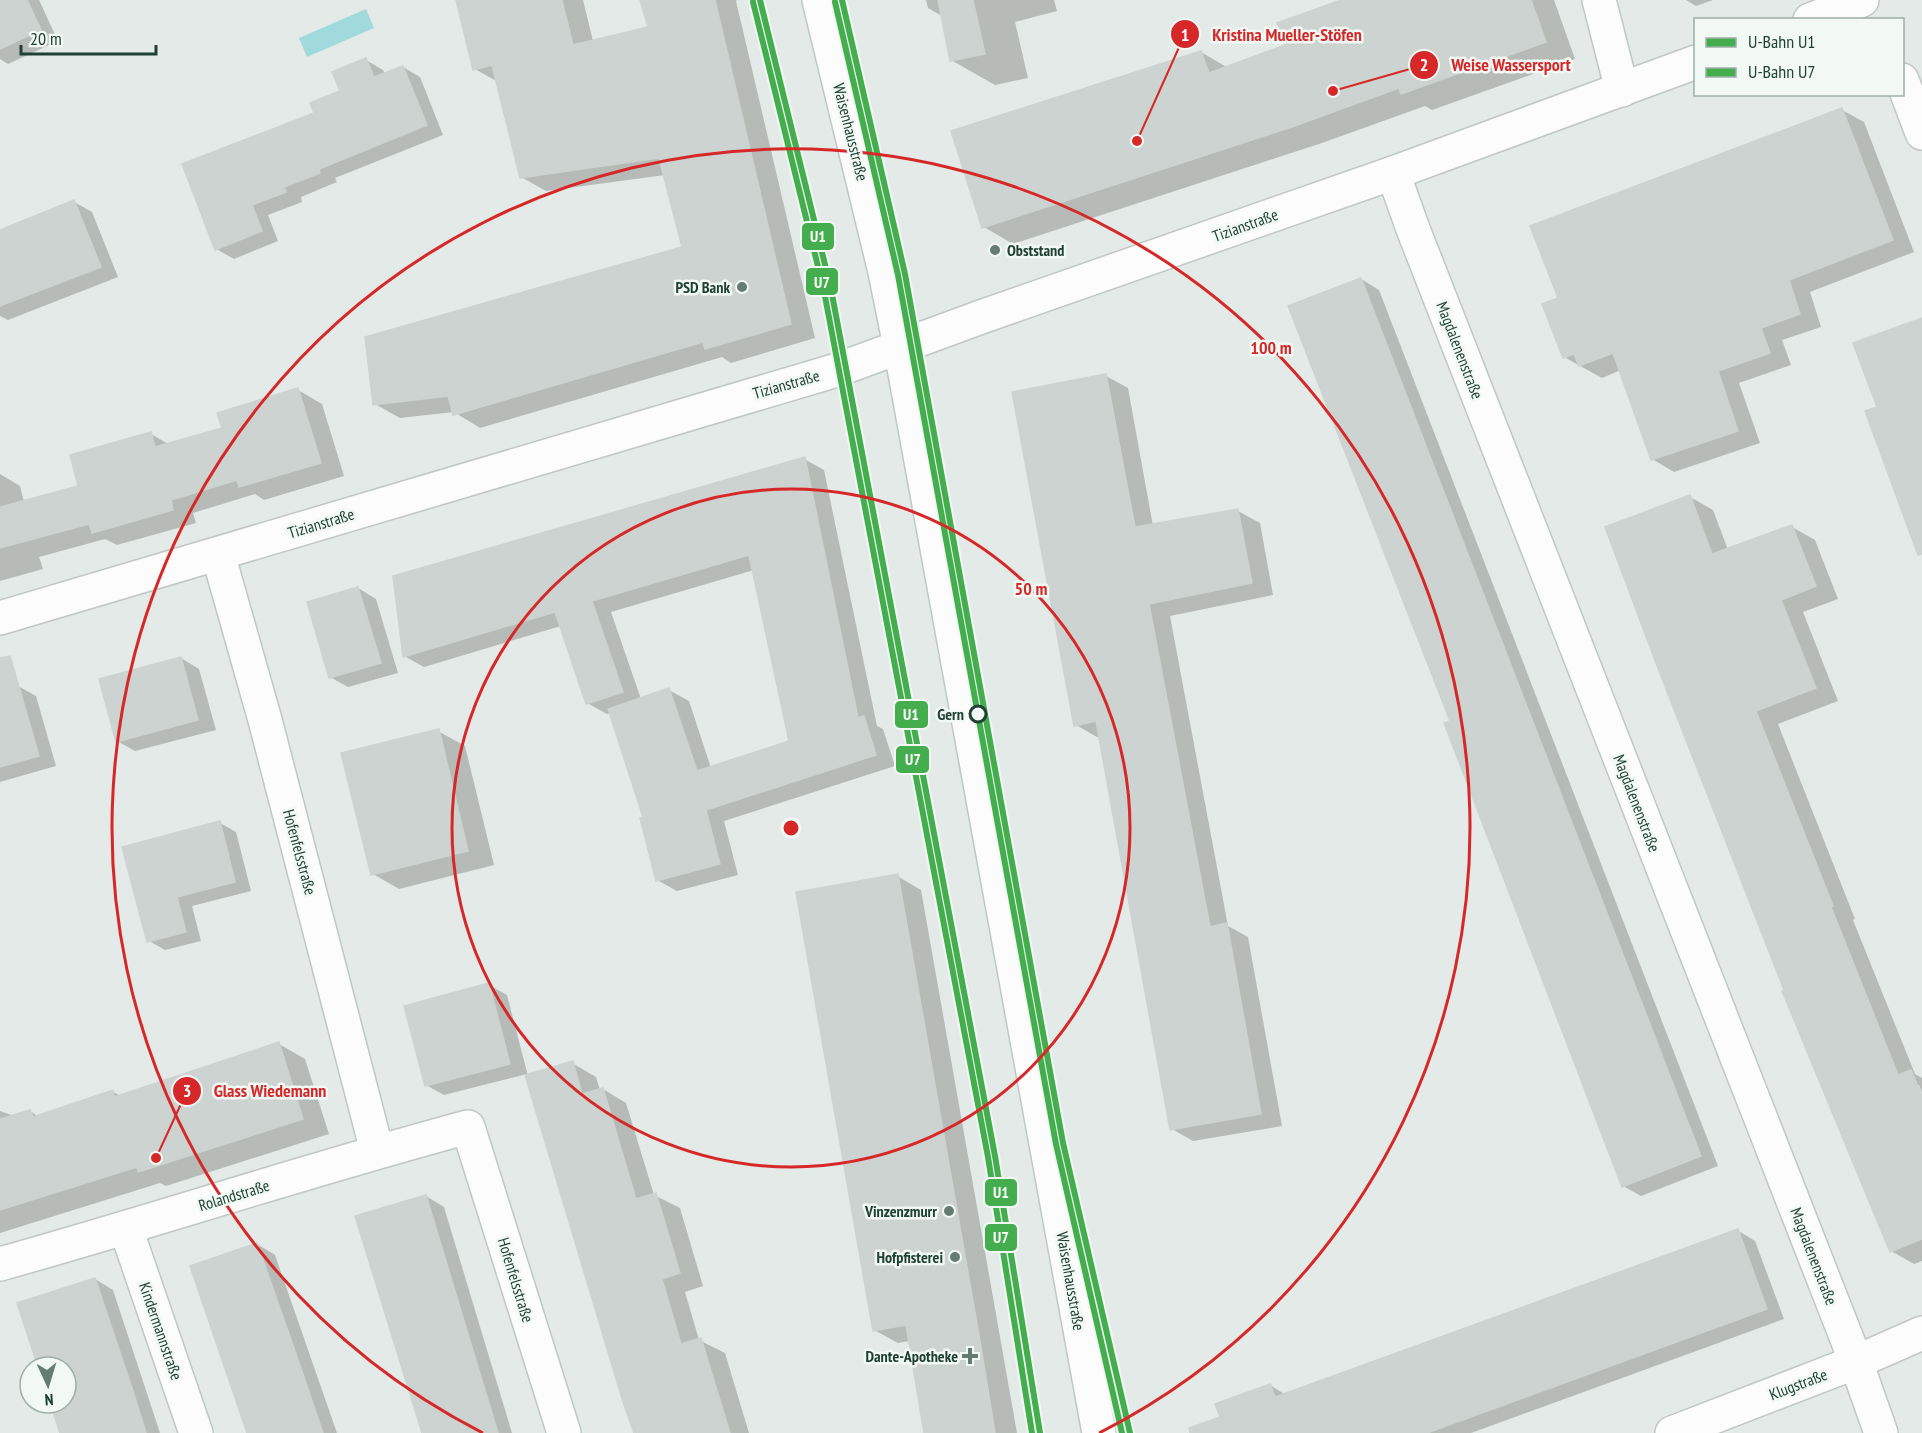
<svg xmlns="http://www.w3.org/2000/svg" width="1922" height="1433" font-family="'PT Sans Narrow',sans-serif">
<rect width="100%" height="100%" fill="#e4eae7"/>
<polygon fill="#a0dadc" points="366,9 374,28 307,57 299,38"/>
<g fill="#0003" fill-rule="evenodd">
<polygon points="0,0 39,0 58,41 8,64 0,59"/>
<polygon points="458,0 583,0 593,41 650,28 642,0 737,0 736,1 815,338 731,363 722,357 480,428 454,412 400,418 375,404 683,248 665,175 546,191 521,177 498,82 475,69"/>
<polygon points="926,0 1054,0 1057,11 1015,22 1028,78 995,85 951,60 942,16 928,8"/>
<polygon points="1345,0 1554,0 1575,59 1432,110 1425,106 1322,143 1013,244 984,227 1201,52 1228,68 1287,46"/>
<polygon points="1686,0 1713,0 1696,6"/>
<polygon points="366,60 383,70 385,74 403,67 420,77 443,135 335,178 337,182 301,197 302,202 268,215 278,241 234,259 216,249 316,114 342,92"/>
<polygon points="1842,110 1864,122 1914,252 1810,292 1821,327 1782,340 1791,365 1739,383 1760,443 1674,472 1652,459 1621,370 1602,378 1564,357 1560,299"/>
<polygon points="74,202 92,212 118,277 8,320 0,316 0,231"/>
<polygon points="1361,279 1379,290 1718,1166 1641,1196 1623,1186 1452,722"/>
<polygon points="1106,376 1128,388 1153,526 1238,511 1260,523 1273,595 1170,616 1228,926 1248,937 1282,1126 1193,1141 1172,1129 1100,737 1097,737 1076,725"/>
<polygon points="298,390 322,404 344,476 264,500 255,494 193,513 196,523 117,545 105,539 39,557 43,569 0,581 0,474 20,486 24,502 80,487 151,434 170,445 224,429"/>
<path d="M 804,459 L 824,470 L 877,726 L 883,729 L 895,766 L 724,821 L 738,875 L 677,891 L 657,880 L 645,818 L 611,713 L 607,714 L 587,703 L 561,626 L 424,667 L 404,656 ZM 754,570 L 790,742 L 711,768 L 689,701 L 669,690 L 641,699 L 611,612 Z"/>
<polygon points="1690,497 1713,510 1728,550 1792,527 1815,540 1838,599 1803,612 1838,701 1778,724 1855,919 1853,920 1915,1074 1922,1078 1922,1093 1919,1085 1916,1085 1922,1100 1922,1261 1914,1264 1891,1251 1786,991"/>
<polygon points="358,588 376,599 398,673 348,687 330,677"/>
<polygon points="181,658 199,669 216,730 135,751 117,741"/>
<polygon points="18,686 36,696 56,766 0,782 0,691"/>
<polygon points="438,731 465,746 494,865 399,889 373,874"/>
<polygon points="220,823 236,832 251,891 192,906 201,941 165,950 149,941"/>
<polygon points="897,876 921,890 1017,1433 926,1433 910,1341 898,1343 874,1330"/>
<polygon points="489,985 507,995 528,1076 572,1063 596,1077 600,1090 603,1089 626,1103 654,1195 680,1208 703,1286 685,1292 699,1340 725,1353 749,1433 635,1433 527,1074 444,1095 426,1085"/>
<polygon points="279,1044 305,1059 329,1134 166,1186 160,1183 0,1233 0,1111 14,1116 30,1111 39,1117 113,1092 121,1096"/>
<polygon points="426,1196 444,1207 512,1433 423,1433"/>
<polygon points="1737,1230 1755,1241 1784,1319 1471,1433 1227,1433 1270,1385 1286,1395"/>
<polygon points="257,1244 275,1255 337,1433 249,1433"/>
<polygon points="95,1279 113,1290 160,1433 62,1433 52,1403 66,1403 66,1367 40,1367"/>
</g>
<g fill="#ccd3d0" stroke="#cdd3d0" stroke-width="1.5">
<polygon points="0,0 27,0 41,30 0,49"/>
<polygon points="456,0 562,0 573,45 648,27 640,0 715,0 791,324 705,349 703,342 453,415 448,396 373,405 365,337 682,247 659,158 520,178 492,65 473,70"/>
<polygon points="938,0 973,0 985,54 950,61"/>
<polygon points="1341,0 1531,0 1546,42 1401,94 1399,88 1292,127 982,228 951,131 1201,51 1209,73 1285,45 1277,23"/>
<polygon points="366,58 374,77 403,66 427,125 319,169 320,173 284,187 286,192 252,205 262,231 215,250 182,164 314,113 310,103 340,91 332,72"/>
<polygon points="1842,108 1893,240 1789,280 1800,314 1761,328 1770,353 1718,371 1738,431 1651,460 1613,353 1579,366 1574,354 1563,358 1542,304 1558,298 1530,226"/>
<polygon points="74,200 101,267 0,306 0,230"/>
<polygon points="1361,278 1701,1156 1622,1187 1444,723 1450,721 1288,306"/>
<polygon points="1922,318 1922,554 1918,555 1865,411 1877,407 1853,343"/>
<polygon points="1106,374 1135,527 1238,509 1252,583 1149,604 1210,927 1227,923 1261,1114 1170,1130 1096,721 1074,726 1012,392"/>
<polygon points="298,388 321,463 239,487 237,480 171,500 173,510 92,533 89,524 0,548 0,507 78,486 70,455 151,432 155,447 222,428 217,413"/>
<polygon points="805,457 858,718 864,716 876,755 706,810 720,864 656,881 640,818 643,817 608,709 669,688 697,771 789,741 749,555 592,601 623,692 586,704 555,612 403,657 393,576"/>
<polygon points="1690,495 1712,554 1792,525 1816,586 1781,600 1816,688 1756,711 1833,906 1831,907 1898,1075 1911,1070 1922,1096 1922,1239 1890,1252 1782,991 1784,990 1659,671 1605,527"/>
<polygon points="358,587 381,663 329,678 307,602"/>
<polygon points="10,656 39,756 0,767 0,658"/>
<polygon points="181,657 198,720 116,742 99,679"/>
<polygon points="439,729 468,851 371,875 341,753"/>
<polygon points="220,821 235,882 177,897 186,932 147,942 122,847"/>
<polygon points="898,874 980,1341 995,1433 924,1433 906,1325 873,1331 796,892"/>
<polygon points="489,983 510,1064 425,1086 404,1006"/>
<polygon points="279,1042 303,1119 138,1172 137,1167 0,1210 0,1119 30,1110 33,1117 113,1090 114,1097"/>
<polygon points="573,1061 582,1094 603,1088 636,1199 656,1193 680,1273 662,1279 681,1344 701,1338 730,1433 634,1433 623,1402 525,1075"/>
<polygon points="426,1195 471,1344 498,1433 422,1433 355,1216"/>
<polygon points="1738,1229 1767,1309 1427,1433 1190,1433 1189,1428 1220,1417 1215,1404 1270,1384 1275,1397"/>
<polygon points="257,1243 295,1351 323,1433 247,1433 190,1266"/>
<polygon points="95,1278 133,1391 146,1433 60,1433 50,1403 66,1403 66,1367 38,1367 17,1303"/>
</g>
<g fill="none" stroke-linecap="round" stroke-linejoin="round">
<g stroke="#c1c7c4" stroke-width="36">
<g id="street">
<polyline points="1599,0 1622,90"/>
<polyline points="1810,20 1862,0"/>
<polyline points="1902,80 1922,133"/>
<polyline points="1393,173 1413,229 1856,1362 1881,1433"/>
<polyline points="218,554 265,720 377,1151"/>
<polyline points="0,618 837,370 981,317 1393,173 1696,62"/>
<polyline points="126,1229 196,1433"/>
<path d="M 0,1264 C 157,1220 311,1169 468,1127 L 564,1433"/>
<polyline points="1672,1433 1856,1362 1922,1333"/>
</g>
</g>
<g stroke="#bfc8c4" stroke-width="36">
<polyline id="secondary" points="819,0 885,272 900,346 1099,1433"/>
</g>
<use href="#street" stroke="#fbfcfb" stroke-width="33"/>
<use href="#secondary" stroke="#fbfcfb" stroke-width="33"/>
<g stroke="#f2f9f5" stroke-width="10">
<g id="metro-1">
<polyline points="760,0 831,289 995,1156 1040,1433"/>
<polyline points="842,0 905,274 1063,1143 1130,1433"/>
</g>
</g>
<g stroke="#f2f9f5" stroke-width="10">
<g id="metro-2">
<polyline points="753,2 824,291 988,1157 1032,1433"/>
<polyline points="835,2 898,275 1056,1144 1122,1433"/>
</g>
</g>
<use href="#metro-1" stroke="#44ae4f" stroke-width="6"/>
<use href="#metro-2" stroke="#44ae4f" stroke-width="6"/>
</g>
<g fill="none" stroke="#d62828" stroke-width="3">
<circle cx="791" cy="828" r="339"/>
<path d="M483 1433A679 679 0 1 1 1099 1433"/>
</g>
<g fill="#647c73" stroke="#f2f9f5" stroke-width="2">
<circle cx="995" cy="250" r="6"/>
<circle cx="742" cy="287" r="6"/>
<circle cx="949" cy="1211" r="6"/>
<circle cx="955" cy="1257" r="6"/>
<path d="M967 1347h6v6h6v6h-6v6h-6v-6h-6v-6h6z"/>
</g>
<circle fill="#f2f9f5" stroke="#1f4034" stroke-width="3" cx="978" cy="714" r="8"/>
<g text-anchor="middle" stroke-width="5" stroke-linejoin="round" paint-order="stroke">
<g font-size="16" fill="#1f4034" stroke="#f2f9f5">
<text transform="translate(851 132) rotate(76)" y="6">Waisenhausstraße</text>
<text transform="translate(1245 225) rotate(-20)" y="6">Tizianstraße</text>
<text transform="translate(1460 350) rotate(69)" y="6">Magdalenenstraße</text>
<text transform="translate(786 384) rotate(-16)" y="6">Tizianstraße</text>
<text transform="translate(321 523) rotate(-17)" y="6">Tizianstraße</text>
<text transform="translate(1637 803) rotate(69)" y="6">Magdalenenstraße</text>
<text transform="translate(300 852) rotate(75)" y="6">Hofenfelsstraße</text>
<text transform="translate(234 1195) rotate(-17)" y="6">Rolandstraße</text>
<text transform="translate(1814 1256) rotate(69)" y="6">Magdalenenstraße</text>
<text transform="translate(516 1280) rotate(73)" y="6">Hofenfelsstraße</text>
<text transform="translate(1071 1281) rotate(80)" y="6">Waisenhausstraße</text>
<text transform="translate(161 1331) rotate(71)" y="6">Kindermannstraße</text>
<text transform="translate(1798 1384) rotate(-21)" y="6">Klugstraße</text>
</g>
<g font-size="16" font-weight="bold" fill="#1f4034" stroke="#f2f9f5" text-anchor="end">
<text x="1007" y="256" text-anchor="start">Obststand</text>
<text x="730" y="293">PSD Bank</text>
<text x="937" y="1217">Vinzenzmurr</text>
<text x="943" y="1263">Hofpfisterei</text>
<text x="958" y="1362">Dante-Apotheke</text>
</g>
<g font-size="16" font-weight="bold" fill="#1f4034" stroke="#f2f9f5" text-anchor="end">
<text x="964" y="720">Gern</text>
</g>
</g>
<circle cx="791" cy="828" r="9" fill="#d62828" stroke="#f2f9f5" stroke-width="3"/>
<g font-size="18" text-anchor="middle" font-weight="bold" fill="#d62828" stroke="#f2f9f5" stroke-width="5" stroke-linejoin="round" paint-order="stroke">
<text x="1271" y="354">100 m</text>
<text x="1031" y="595">50 m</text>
</g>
<path fill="none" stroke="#d62828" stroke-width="2" d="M1137 141L1185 34M1333 91L1424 65M156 1158L187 1091"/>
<g fill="#d62828" stroke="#f2f9f5" stroke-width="2">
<circle cx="1137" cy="141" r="6"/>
<circle cx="1333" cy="91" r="6"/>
<circle cx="156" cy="1158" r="6"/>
<circle cx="1185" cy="34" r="15"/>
<circle cx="1424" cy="65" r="15"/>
<circle cx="187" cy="1091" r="15"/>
</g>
<g font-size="18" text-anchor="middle" font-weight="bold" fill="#fff">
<text x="1185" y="41">1</text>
<text x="1424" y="71">2</text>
<text x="187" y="1097">3</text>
</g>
<g font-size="18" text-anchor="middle" font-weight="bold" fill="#d62828" stroke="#f2f9f5" stroke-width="5" stroke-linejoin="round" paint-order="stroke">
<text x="1287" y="41">Kristina Mueller-Stöfen</text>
<text x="1511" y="71">Weise Wassersport</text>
<text x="270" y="1097">Glass Wiedemann</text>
</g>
<g stroke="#f2f9f5" stroke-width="2">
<rect x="801" y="222" width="34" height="29" rx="6" fill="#44ae4f"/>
<rect x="805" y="267" width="34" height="29" rx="6" fill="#44ae4f"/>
<rect x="894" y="700" width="35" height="29" rx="6" fill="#44ae4f"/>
<rect x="895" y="745" width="35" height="29" rx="6" fill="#44ae4f"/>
<rect x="984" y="1178" width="34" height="29" rx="6" fill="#44ae4f"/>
<rect x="984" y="1223" width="34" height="29" rx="6" fill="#44ae4f"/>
</g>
<g font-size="16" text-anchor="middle" font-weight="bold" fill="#fff">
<text x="818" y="242">U1</text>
<text x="822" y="288">U7</text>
<text x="911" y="720">U1</text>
<text x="913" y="765">U7</text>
<text x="1001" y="1198">U1</text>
<text x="1001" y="1243">U7</text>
</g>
<rect x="1694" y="18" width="210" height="78" fill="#f2f9f5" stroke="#9eafa8" stroke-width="1.5"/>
<rect x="1706" y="38" width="30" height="9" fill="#44ae4f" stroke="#9eafa8" stroke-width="1.5"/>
<text x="1748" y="48" font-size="18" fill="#1f4034">U-Bahn U1</text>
<rect x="1706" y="68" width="30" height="9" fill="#44ae4f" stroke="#9eafa8" stroke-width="1.5"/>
<text x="1748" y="78" font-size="18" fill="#1f4034">U-Bahn U7</text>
<g transform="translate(48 1385) rotate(176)"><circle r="28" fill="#f2f9f5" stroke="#9eafa8" stroke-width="1.5"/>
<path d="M0-4.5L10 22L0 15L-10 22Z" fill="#647c73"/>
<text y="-9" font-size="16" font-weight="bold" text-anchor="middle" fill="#1f4034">N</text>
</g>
<path d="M21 45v9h135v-9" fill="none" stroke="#1f4034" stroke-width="3"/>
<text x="30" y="45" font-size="18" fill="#1f4034" stroke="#f2f9f5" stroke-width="4.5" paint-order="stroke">20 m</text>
</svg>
